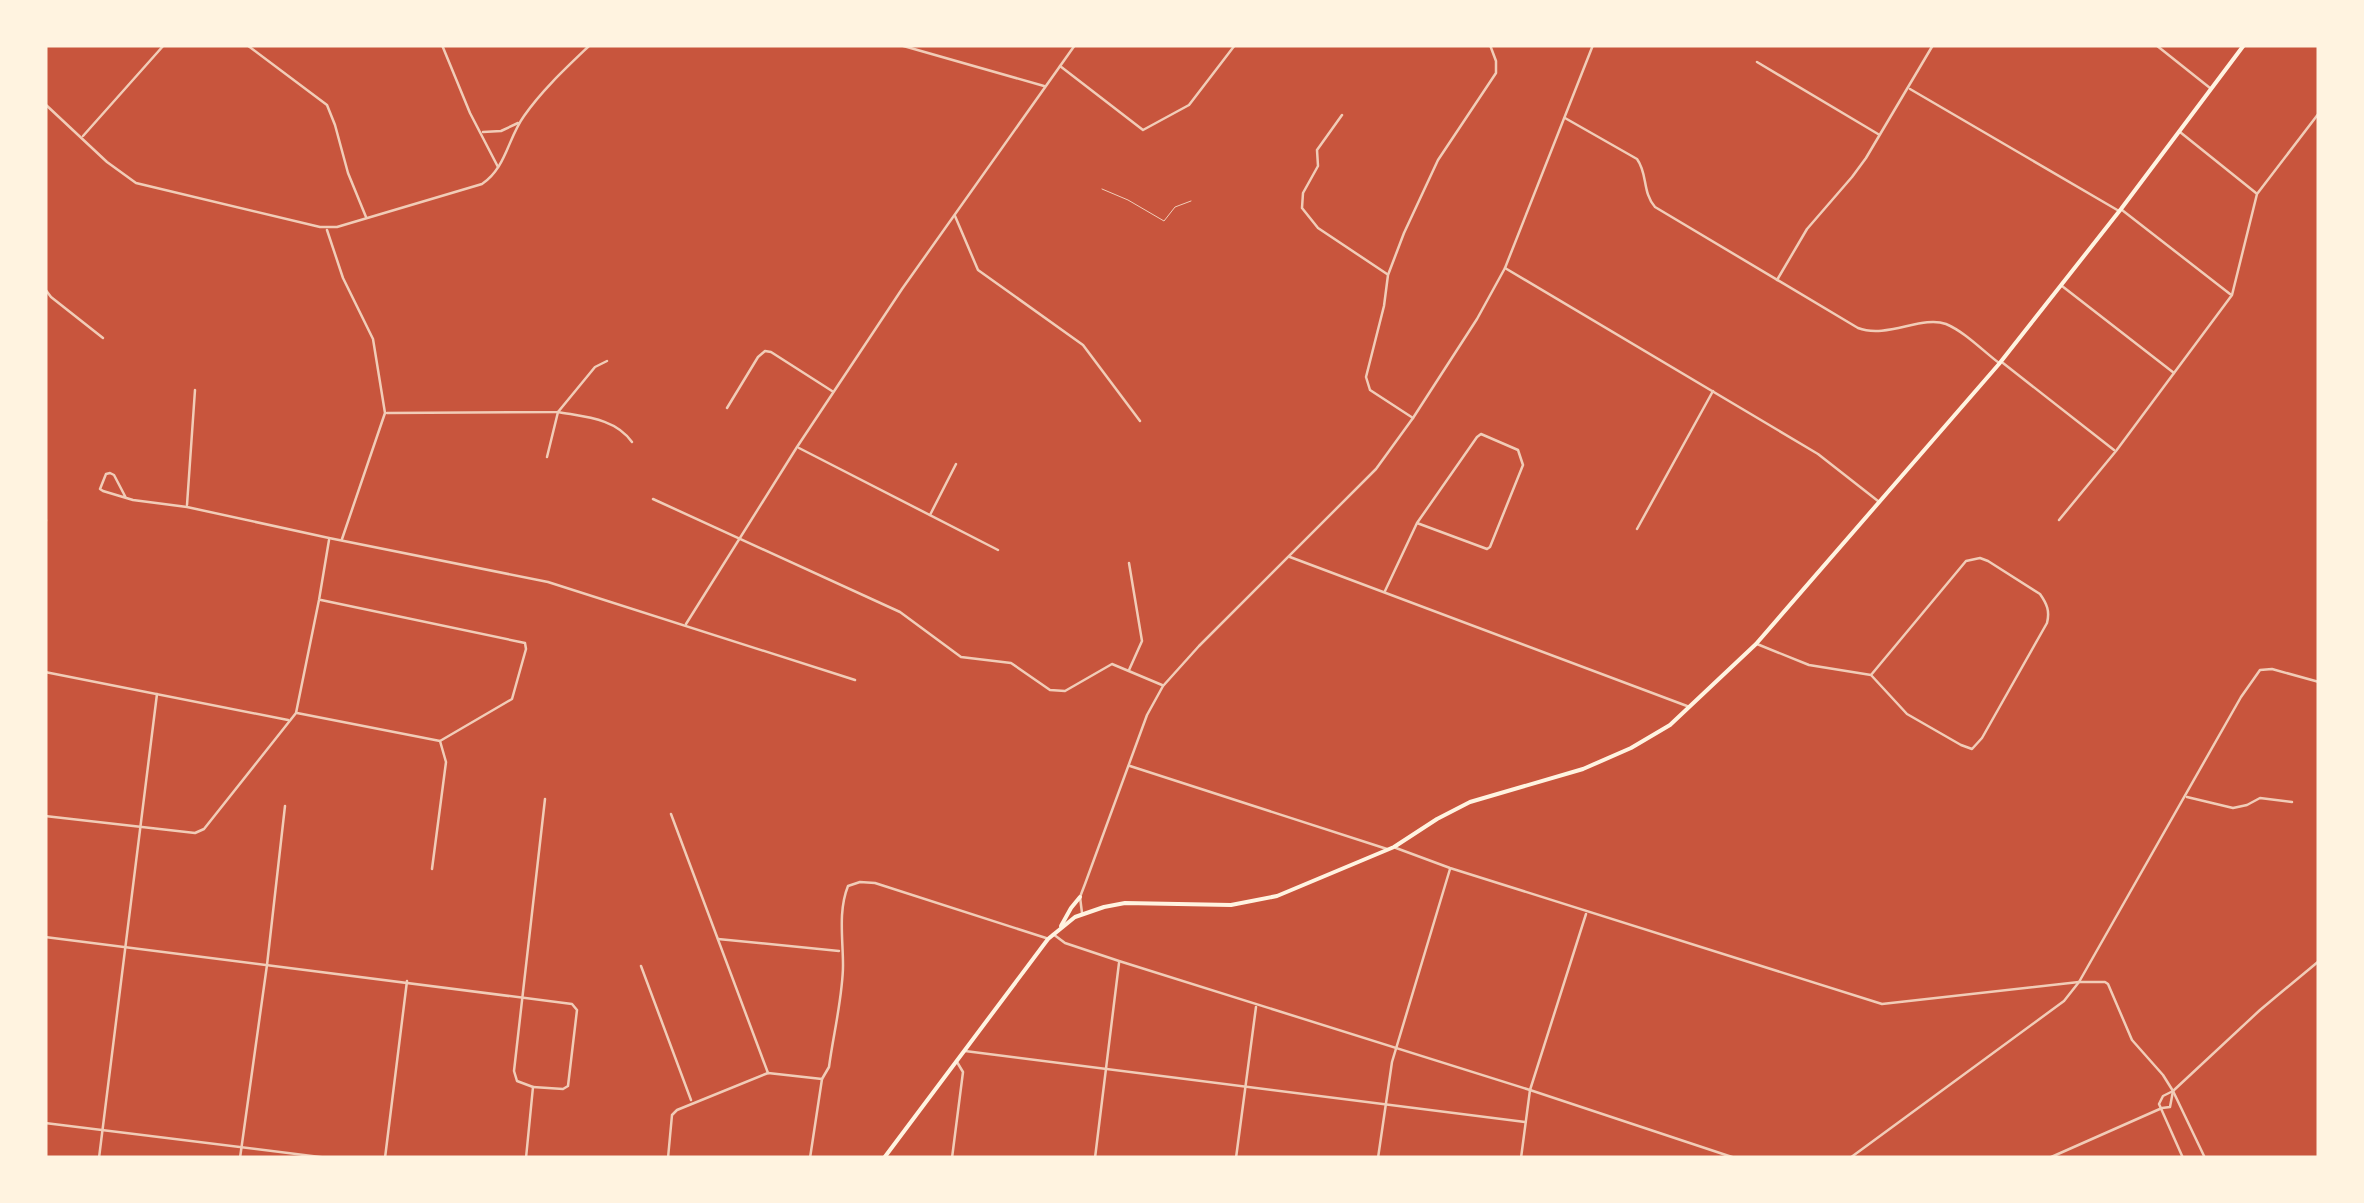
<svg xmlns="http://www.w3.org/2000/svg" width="2364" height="1203" font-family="Poppins,sans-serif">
<rect width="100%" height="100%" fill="#c8553d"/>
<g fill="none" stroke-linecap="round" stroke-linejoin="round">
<polyline stroke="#f1ccb7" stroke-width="1" points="1102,189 1128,200 1164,221 1175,207 1191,201"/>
<g stroke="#f1ccb7" stroke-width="2.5">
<polyline points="247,45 327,105 335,125 348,173 366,217"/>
<polyline points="442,45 470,113 498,167"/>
<polyline points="900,45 1044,86"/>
<polyline points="2156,45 2210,88"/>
<polyline points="1757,62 1878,134"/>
<polyline points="1060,66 1143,130 1189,105 1235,45"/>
<polyline points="1910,89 2119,211"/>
<path d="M 45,104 L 107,162 L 136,183 L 320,227 L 337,227 L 482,184 C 506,168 508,138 524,116 C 542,90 567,67 590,45"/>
<polyline points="1342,115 1317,150 1318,166 1303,193 1302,208 1318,228 1387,274"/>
<path d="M 1565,118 L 1637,159 C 1648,174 1642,192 1655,207 L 1858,328 C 1887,339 1922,315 1946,324 C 1965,332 1983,351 1999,363"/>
<polyline points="483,132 501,131 518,123"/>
<polyline points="2180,132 2256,193"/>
<polyline points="83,136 164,45"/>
<polyline points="2122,210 2230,294"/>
<polyline points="955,216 978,270 1083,345 1140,421"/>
<polyline points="327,230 343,278 373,339 385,413 342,539"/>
<polyline points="1505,268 1818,454 1878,501"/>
<polyline points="1777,280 1807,229 1852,177 1866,158 1933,45"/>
<polyline points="2062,286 2174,373"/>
<polyline points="45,289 51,297 103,338"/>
<polyline points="2003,363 2114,450"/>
<polyline points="727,408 758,357 765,351 771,352 832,391"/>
<polyline points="387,413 558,412 595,367 607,361"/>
<polyline points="1413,418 1370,390 1366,377 1384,306 1388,275 1404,233 1438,160 1496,73 1496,61 1490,45"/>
<polyline points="799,448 998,550"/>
<path d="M 547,457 L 558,412 C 585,417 615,418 632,442"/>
<polyline points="126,498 114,475 110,473 106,474 100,489 103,491 133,500 187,507 329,538 548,582 855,680"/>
<polyline points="653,499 900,612 961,657 1011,663 1050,690 1065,691 1112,664 1162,685"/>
<polyline points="187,505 195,390"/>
<polyline points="930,515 956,464"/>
<polyline points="2059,520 2116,451 2232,295 2257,194 2319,113"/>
<polyline points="45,527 46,520"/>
<polyline points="1637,529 1713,391"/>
<polyline points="1290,557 1687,706"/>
<polyline points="1129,563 1142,641 1129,670"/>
<polyline points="1385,591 1417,523 1477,437 1481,434 1518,450 1523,465 1490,547 1487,549 1417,523"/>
<polyline points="321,600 525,643 526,649 512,699 440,741"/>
<polyline points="686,624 797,447 902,289 1075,45"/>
<path d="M 1757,644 L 1809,665 L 1871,675 L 1907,714 L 1961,745 L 1972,749 L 1982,738 L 2047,623 C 2050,611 2047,604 2040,594 L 1988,561 L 1980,558 L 1966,561 L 1871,675"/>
<polyline points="45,672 288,720"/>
<polyline points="297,713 440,741 446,762 432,869"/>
<polyline points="1130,766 1387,849"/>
<polyline points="2187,797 2233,808 2247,805 2260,798 2292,802"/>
<polyline points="671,814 768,1073"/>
<polyline points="45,816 195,833 204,829 296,713 319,600 329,540"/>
<polyline points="1396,848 1450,868 1882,1004 2079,982 2105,982 2108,984 2132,1040 2163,1075 2173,1091 2205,1158"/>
<polyline points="1053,934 1065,943 1119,961 1530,1090 1735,1158"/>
<polyline points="45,937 572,1004 577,1010 568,1086 563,1089 533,1087"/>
<polyline points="718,939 839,951"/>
<polyline points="641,966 691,1100"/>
<polyline points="965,1051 1525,1122"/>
<polyline points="45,1123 328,1158"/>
<polyline points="99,1158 157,694"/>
<polyline points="240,1158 267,965 285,806"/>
<polyline points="385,1158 407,981"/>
<polyline points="526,1158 533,1087 517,1081 514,1071 545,799"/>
<polyline points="668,1158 672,1115 677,1110 768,1073 822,1079"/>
<path d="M 810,1158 L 822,1079 L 829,1067 C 833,1036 843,996 843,965 C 843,939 838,911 848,886 L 860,882 L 875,883 L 1046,938"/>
<polyline points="952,1158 963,1072 957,1062"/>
<polyline points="1095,1158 1119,963"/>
<polyline points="1236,1158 1256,1007"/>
<polyline points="1378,1158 1392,1062 1450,869"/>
<polyline points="1521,1158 1530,1090 1586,914"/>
<polyline points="1850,1158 2064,1001 2079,982 2241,697 2260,670 2272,669 2319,682"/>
<polyline points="2049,1158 2162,1108 2170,1107 2173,1091"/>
<polyline points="2183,1158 2159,1104 2163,1096 2173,1091 2260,1010 2319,961"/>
</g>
<polyline stroke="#f1ccb7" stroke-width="2.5" points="1082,913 1080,897 1085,884 1147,715 1163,686 1199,646 1376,469 1413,418 1477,319 1505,268 1593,45"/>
<g stroke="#fff3e0" stroke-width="4">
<polyline points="1061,926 1071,908 1080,897"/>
<polyline points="884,1158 1048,939 1075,917 1104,907 1125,903 1231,905 1277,896 1394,847 1437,819 1470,802 1583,769 1631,748 1670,725 1756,644 1999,364 2121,209 2244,45"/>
</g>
</g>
<rect width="2364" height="1203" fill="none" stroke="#fff3e0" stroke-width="95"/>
</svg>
